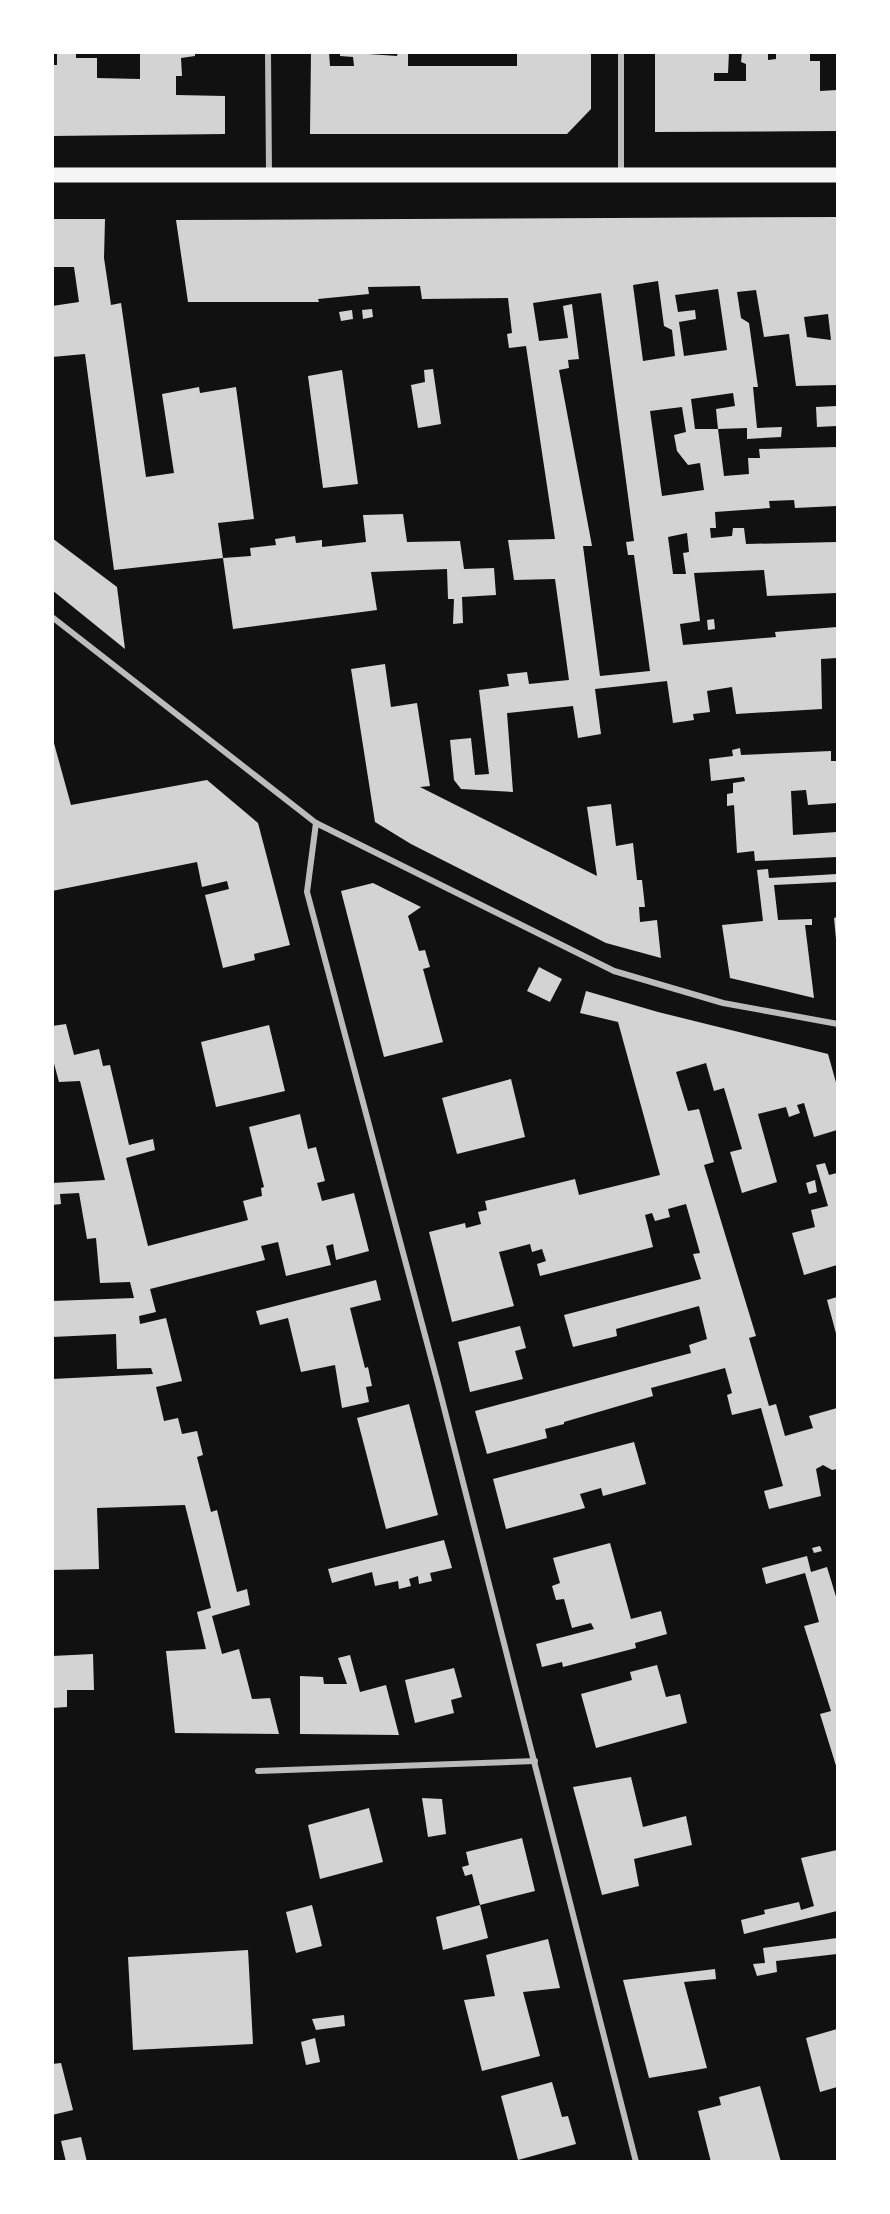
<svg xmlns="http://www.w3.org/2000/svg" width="890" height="2214" font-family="Overpass,sans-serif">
<rect width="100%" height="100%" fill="#111"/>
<g fill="#d3d3d3" fill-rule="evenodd">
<polygon points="57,52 76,52 76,58 97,58 97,78 140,79 140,52 195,52 195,56 181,58 182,76 176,76 176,95 225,96 225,134 52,136 52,65 57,65"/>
<polygon points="311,52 329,52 330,66 354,66 353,57 340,56 340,52 397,56 398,52 408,52 408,66 517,66 517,52 591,52 591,109 567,134 310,134"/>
<polygon points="655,52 729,52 728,73 714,73 714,81 746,81 746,64 741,62 742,52 768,52 768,60 776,59 776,52 810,52 810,61 820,61 820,91 837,90 837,131 655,132"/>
<path d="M 837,217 L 837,385 L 796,386 L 789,334 L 764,337 L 756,290 L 737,292 L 741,318 L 749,323 L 758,387 L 753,387 L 757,428 L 782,427 L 781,437 L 747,439 L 747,428 L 718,429 L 716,409 L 735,406 L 733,393 L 691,399 L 695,429 L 718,429 L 724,476 L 749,474 L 748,458 L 760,458 L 759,449 L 837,447 L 837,506 L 795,508 L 794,500 L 769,501 L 770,508 L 715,512 L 716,528 L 710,528 L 711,538 L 732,536 L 733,528 L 744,528 L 746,544 L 837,542 L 837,593 L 767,596 L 764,570 L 694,573 L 700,621 L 680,624 L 683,645 L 776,637 L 775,632 L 837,627 L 837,658 L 821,659 L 822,709 L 736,714 L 732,687 L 707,691 L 710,712 L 693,714 L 694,720 L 673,723 L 667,681 L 595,689 L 601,734 L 578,738 L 573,706 L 507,713 L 513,792 L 461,789 L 454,780 L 450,740 L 471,738 L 475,775 L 489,774 L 479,690 L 509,686 L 507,674 L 527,672 L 529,684 L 569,680 L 555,579 L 514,580 L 508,540 L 555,539 L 526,346 L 509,348 L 507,334 L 512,333 L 508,298 L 422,299 L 420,286 L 368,287 L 369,294 L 318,299 L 319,302 L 188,302 L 176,220 ZM 658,281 L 664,326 L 672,330 L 675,356 L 643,361 L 633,285 ZM 718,289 L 727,350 L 684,356 L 679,322 L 696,319 L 695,310 L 678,312 L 675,295 ZM 601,293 L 634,541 L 626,542 L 628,555 L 634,555 L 650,671 L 600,676 L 583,546 L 592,546 L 559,370 L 569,368 L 568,360 L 579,359 L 572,304 L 563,306 L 568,338 L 539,341 L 533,303 ZM 828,314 L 831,340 L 807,337 L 804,317 ZM 682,407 L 686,432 L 674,435 L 677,451 L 688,465 L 700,463 L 704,490 L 662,496 L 650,411 ZM 687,533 L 689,552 L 683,553 L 686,574 L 673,574 L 668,537 Z"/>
<polygon points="52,219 105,219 104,258 111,305 121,303 146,477 174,473 162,394 199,387 200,393 236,387 254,519 218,523 223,558 114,570 85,354 52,357 52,306 79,302 74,267 52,267"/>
<polygon points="372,309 373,317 363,319 362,310"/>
<polygon points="352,310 353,319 341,321 339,312"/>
<polygon points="433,369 441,424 418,428 411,385 425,382 424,370"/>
<polygon points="342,370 358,484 323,488 308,376"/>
<polygon points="837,406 837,426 817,427 816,407"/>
<polygon points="403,514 407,542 460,541 464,569 494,568 496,595 462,597 463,623 453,624 454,599 448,599 447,569 371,572 377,610 233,629 223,558 251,556 250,548 276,545 275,539 295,536 296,543 322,540 322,547 366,542 363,515"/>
<polygon points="52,538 117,587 125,649 52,590"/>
<polygon points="714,619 715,629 708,630 707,620"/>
<polygon points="385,664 391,707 417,703 430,786 420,787 597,876 587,807 611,804 616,846 633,843 637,880 642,880 645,907 639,907 640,922 657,920 661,958 606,943 411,844 375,822 351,669"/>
<polygon points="52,736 71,805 207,780 258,823 290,945 254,954 255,960 223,968 205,895 229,889 227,881 202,887 197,862 52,891"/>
<polygon points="740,748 741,755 831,751 831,761 837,761 837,803 808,805 806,790 791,791 793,835 837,832 837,857 755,861 754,851 737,853 734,805 727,806 727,794 733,793 733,783 745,781 744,777 711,781 709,759 733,756 732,750"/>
<polygon points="768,869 769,878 837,874 837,882 774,885 778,920 812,919 812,925 805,925 814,998 730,978 722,925 763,921 757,870"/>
<polygon points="373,883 421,907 408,916 419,951 425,950 430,967 423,969 443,1042 384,1057 341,891"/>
<polygon points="837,917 837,939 836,939 834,918"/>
<polygon points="539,967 562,979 550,1002 527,991"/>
<polygon points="586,991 658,1012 828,1054 837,1086 837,1130 814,1137 804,1103 797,1105 800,1113 789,1117 786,1107 758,1114 777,1182 742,1193 730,1152 742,1149 724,1088 714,1091 706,1063 676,1072 688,1111 699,1109 714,1162 704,1165 756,1336 749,1338 769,1406 776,1404 785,1436 813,1428 809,1416 837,1408 837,1469 832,1470 823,1465 816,1469 821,1496 769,1509 764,1491 783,1486 761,1408 732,1415 727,1395 732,1393 725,1368 651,1388 653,1396 564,1422 564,1424 545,1429 547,1438 487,1454 475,1411 691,1353 689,1345 707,1339 699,1306 616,1329 617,1336 573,1347 564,1315 701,1279 693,1254 700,1253 686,1204 668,1209 670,1217 655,1221 652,1213 645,1215 653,1247 540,1276 537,1264 546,1261 542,1249 532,1252 530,1244 499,1252 514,1306 452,1322 429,1232 465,1223 466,1228 481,1224 478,1212 487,1210 485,1201 575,1179 579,1195 660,1175 618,1022 580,1013"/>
<polygon points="66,1024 74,1055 99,1049 103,1066 110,1065 129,1145 153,1139 155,1150 126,1158 148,1246 248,1220 243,1201 262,1196 261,1188 264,1187 249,1127 300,1114 308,1149 316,1147 325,1181 317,1183 322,1201 354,1193 369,1251 336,1260 333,1244 326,1246 331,1265 286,1276 278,1242 261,1246 265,1260 150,1289 156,1312 139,1316 140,1324 166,1318 182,1381 156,1387 164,1421 178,1418 182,1434 197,1431 203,1455 197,1457 211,1512 217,1510 237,1592 247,1589 250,1605 212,1616 222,1654 239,1649 252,1699 270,1698 279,1734 175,1733 166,1651 206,1649 197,1612 211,1608 185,1505 97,1508 99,1569 52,1570 52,1379 153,1374 151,1368 117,1369 116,1334 52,1337 52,1301 134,1298 130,1282 100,1283 96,1238 87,1239 79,1193 60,1194 61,1204 52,1205 52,1183 105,1180 80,1081 59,1082 52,1056 52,1026"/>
<polygon points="269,1025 285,1091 216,1107 201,1042"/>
<polygon points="511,1079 525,1137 457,1154 442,1098"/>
<polygon points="825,1163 829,1175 837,1173 837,1265 804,1275 792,1233 815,1227 811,1210 828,1206 816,1165"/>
<polygon points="815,1180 817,1192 809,1194 806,1183"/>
<polygon points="376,1280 381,1300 350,1308 365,1368 368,1367 372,1386 366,1387 369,1402 342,1408 335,1365 301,1372 288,1318 260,1325 256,1311"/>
<polygon points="837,1297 837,1337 827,1300"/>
<polygon points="520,1326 526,1348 515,1351 523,1379 470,1392 458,1342"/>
<polygon points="409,1404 438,1515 386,1529 357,1418"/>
<polygon points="634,1442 646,1484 603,1496 601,1488 580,1494 585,1508 506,1529 493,1479"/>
<polygon points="444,1540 452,1568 430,1573 432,1581 419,1584 418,1576 409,1579 411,1586 399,1589 398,1581 375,1586 372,1572 332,1583 328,1569"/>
<polygon points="610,1543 631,1619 661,1611 667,1634 635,1643 636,1648 563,1667 562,1662 542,1667 536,1644 594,1629 591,1623 572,1628 564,1599 556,1600 552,1586 560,1583 553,1558"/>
<polygon points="820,1546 822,1551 814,1553 812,1548"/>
<polygon points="807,1556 811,1572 827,1567 837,1600 837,1769 820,1714 831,1711 804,1626 819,1622 805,1573 766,1584 762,1568"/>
<polygon points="93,1654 94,1690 67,1690 67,1707 52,1708 52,1656"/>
<polygon points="350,1655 360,1692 386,1685 399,1735 300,1734 300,1676 323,1677 324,1684 347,1684 338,1658"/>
<polygon points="657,1665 666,1697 680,1694 687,1723 596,1748 581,1694 632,1680 630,1672"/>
<polygon points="454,1668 462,1697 451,1700 454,1713 415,1723 405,1680"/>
<polygon points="631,1777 643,1827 686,1816 692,1845 634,1859 639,1886 602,1895 573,1787"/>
<polygon points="422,1798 442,1799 446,1834 428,1837"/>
<polygon points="369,1808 383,1862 320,1879 308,1825"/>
<polygon points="522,1838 535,1891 480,1905 488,1938 443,1950 436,1917 480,1905 472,1874 465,1876 462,1867 469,1865 466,1852"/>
<polygon points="837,1850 837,1911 744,1934 741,1920 765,1914 764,1910 799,1902 801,1910 814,1906 801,1858"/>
<polygon points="312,1905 322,1946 296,1953 286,1912"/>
<polygon points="837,1938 837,1954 776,1961 777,1972 757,1976 753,1964 765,1963 763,1948"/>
<polygon points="548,1939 560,1988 523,1992 540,2056 482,2071 464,2000 495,1996 486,1955"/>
<polygon points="248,1950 253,2044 133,2050 128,1957"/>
<polygon points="715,1969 716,1979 684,1982 707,2068 649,2078 623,1980"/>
<polygon points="344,2015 345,2026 316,2030 312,2019"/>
<polygon points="837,2029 837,2087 820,2092 806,2038"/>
<polygon points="315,2038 320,2062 306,2065 301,2042"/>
<polygon points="61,2063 73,2110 52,2115 52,2064"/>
<polygon points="552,2082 562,2117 568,2116 576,2144 518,2160 501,2096"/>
<polygon points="760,2086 781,2162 711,2162 698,2111 721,2105 719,2097"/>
<polygon points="81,2137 87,2162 66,2162 61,2141"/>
</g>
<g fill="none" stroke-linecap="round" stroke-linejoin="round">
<g stroke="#bcbcbc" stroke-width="6">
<polyline points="268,52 269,175"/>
<polyline points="621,174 621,52"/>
<polyline points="52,617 316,823 614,971 723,1003 838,1024"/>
<polyline points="316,823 307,892 438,1384 636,2162"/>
<polyline points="258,1771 535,1761"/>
</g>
<polyline stroke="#f5f5f5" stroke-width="15" points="52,175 838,175"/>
</g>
<rect width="890" height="2214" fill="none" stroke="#ffffff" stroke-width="108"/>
</svg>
